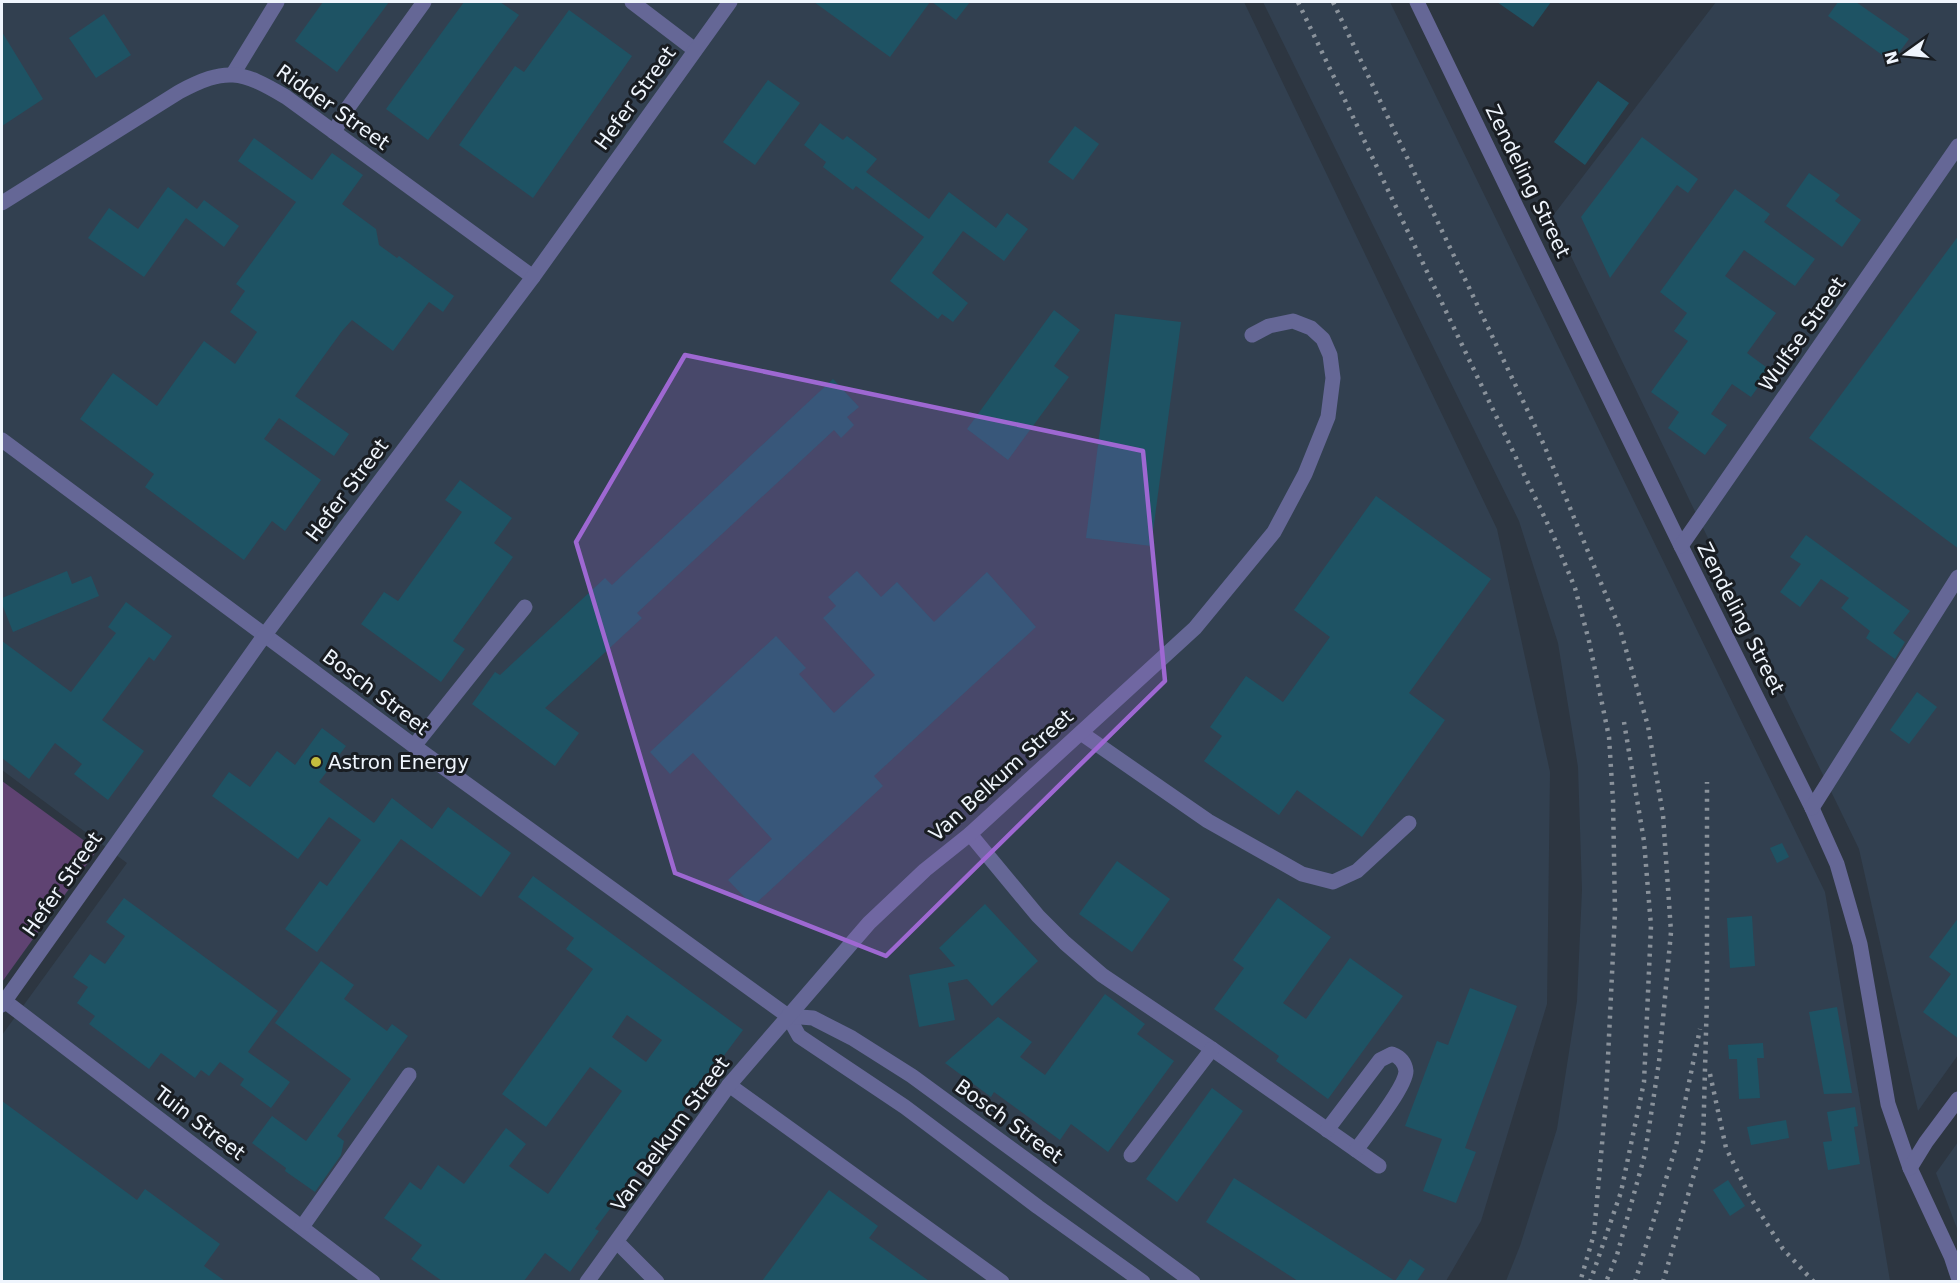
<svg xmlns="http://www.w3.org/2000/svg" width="1960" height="1283" font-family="'DejaVu Sans',sans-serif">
<rect width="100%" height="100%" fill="#2d3641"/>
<g fill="#324050">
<polygon points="2,2 1244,2 1497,529 1550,772 1547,1004 1481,1221 1446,1281 2,1281 2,1035 127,863 2,770"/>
<polygon points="1263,2 1390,2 1825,892 1890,1281 1506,1281 1520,1246 1557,1129 1577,1001 1582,890 1578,767 1558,643 1519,521"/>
<polygon points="1716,2 1958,2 1958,1055 1918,1111 1859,849 1552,217"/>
<polygon points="1958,1142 1958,1231 1936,1173"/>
</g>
<polygon fill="#5f4372" points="2,781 97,850 2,982"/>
<g fill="#1e5364" fill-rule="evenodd">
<polygon points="323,2 389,2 337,72 295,41"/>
<polygon points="464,2 500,2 519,15 428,140 386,109"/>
<polygon points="814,2 930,2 890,57"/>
<polygon points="932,2 970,2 956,20"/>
<polygon points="1497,2 1551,2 1533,27"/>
<polygon points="1838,2 1856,2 1909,39 1892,62 1828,16"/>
<polygon points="569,10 632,56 533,198 459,145 515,66 524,72"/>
<polygon points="104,14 131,55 96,78 69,38"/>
<polygon points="2,32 43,99 2,126"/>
<polygon points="768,80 800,103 755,165 723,142"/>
<polygon points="1598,81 1629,103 1585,165 1554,142"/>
<polygon points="820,123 843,140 847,136 877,159 866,172 929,219 949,192 996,228 1007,213 1028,229 1004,261 963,231 932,273 968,303 953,322 942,314 938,319 890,281 924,237 856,186 853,190 823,167 826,162 804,145"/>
<polygon points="1075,126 1099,144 1073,180 1048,162"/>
<polygon points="1642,137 1698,179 1688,193 1677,185 1610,278 1581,217"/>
<polygon points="254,138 312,180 332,153 363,175 342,204 376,229 379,245 397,258 399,256 454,296 443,312 429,302 393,351 352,320 342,331 295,396 349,434 334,456 279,418 264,439 321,480 285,531 272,521 244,560 145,487 154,474 80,419 113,373 157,406 204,341 235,364 257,332 230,312 245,291 236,284 296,202 238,161"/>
<polygon points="1809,173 1840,195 1835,201 1861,220 1842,247 1786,206"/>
<polygon points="168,187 197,209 204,200 239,226 224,247 186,218 144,277 88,238 109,208 138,229"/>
<polygon points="1735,189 1770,214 1764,222 1815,259 1795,286 1744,250 1725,276 1776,313 1747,353 1770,370 1751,397 1732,384 1711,414 1727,425 1705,455 1668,428 1679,412 1651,392 1688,341 1674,331 1687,313 1660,292"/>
<polygon points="1959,235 1959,549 1809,438"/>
<polygon points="1054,310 1080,330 1054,366 1069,377 1008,460 967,429"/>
<polygon points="1115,314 1181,322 1151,546 1086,538"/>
<polygon points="833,379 859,407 847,417 854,425 841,438 834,430 637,613 642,618 545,708 579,733 555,766 472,704 495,672 500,675 605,578 612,585"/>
<polygon points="460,480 512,518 494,543 513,557 453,641 465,649 441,682 361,624 384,592 398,601 462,512 445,500"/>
<polygon points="1376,496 1491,579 1409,693 1445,720 1362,837 1297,790 1279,815 1204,761 1222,736 1210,727 1246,676 1283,702 1330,637 1294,610"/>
<polygon points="1806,535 1910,611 1893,633 1905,642 1895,659 1866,638 1870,631 1841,608 1849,598 1821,579 1800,607 1780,592 1801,564 1790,557"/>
<polygon points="67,571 72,584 91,576 99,596 13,632 2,604 2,598"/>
<polygon points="857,571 881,597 897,582 934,622 987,572 1036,627 874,776 883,786 753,906 728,880 772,839 693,753 670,774 650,752 776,636 806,668 799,674 834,713 875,675 823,618 836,606 828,597"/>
<polygon points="126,602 172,636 154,661 149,657 102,720 144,751 108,800 74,774 82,764 55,743 29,779 2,758 2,641 71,692 116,633 108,627"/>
<polygon points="1917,692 1937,707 1909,744 1890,730"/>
<polygon points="322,728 346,746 319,782 374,823 392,798 432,829 448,807 511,853 481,897 401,839 317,952 285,929 320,881 327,886 361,840 329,817 298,859 212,796 229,772 250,787 277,751 295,765"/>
<polygon points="1782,843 1789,857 1777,863 1770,848"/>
<polygon points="1117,861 1170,899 1132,952 1079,914"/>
<path d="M 533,876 L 743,1030 L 595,1229 L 599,1231 L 570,1272 L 545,1253 L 524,1281 L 442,1281 L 411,1259 L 422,1245 L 384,1218 L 410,1182 L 421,1190 L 438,1165 L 464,1184 L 506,1128 L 526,1144 L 509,1166 L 548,1194 L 622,1091 L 590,1067 L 546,1127 L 502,1094 L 593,969 L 566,949 L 574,938 L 518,897 ZM 627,1015 L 662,1040 L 646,1062 L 612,1037 Z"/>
<polygon points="124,898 278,1011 248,1052 290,1082 271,1108 240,1085 244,1079 220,1062 209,1076 201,1070 195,1078 161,1053 149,1069 89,1024 95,1016 77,1003 88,987 73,977 90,954 105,964 125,936 106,922"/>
<polygon points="1278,898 1331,937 1283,1003 1306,1019 1350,958 1403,996 1328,1099 1276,1061 1279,1056 1214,1009 1244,968 1233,960"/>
<polygon points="985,904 1038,961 992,1006 967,979 948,983 955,1020 919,1027 909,975 955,966 939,948"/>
<polygon points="1752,916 1755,966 1730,968 1727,918"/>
<polygon points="1959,917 1959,1039 1923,1012 1951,974 1929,957"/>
<polygon points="321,961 354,985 344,999 387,1031 392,1024 408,1036 337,1136 344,1141 341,1155 315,1192 285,1171 286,1168 252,1143 272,1116 306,1141 351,1079 275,1023"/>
<polygon points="1470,988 1517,1006 1465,1148 1476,1152 1456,1203 1423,1191 1442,1139 1405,1126 1437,1041 1448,1045"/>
<polygon points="1105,994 1145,1024 1137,1034 1174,1061 1108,1152 1071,1124 1060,1140 994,1092 991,1097 945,1063 998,1017 1032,1042 1020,1057 1045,1075"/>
<polygon points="1837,1007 1852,1093 1824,1094 1809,1012"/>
<polygon points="1763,1043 1764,1058 1757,1058 1760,1098 1739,1099 1737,1059 1729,1059 1728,1045"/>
<polygon points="1212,1088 1243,1111 1177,1202 1146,1179"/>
<polygon points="2,1101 137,1200 145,1189 220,1244 204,1266 225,1281 2,1281"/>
<polygon points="1855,1107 1858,1126 1854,1127 1860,1164 1828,1170 1823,1142 1832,1141 1827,1112"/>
<polygon points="1786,1120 1789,1138 1751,1145 1747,1127"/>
<polygon points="1234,1178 1395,1281 1298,1281 1206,1222"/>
<polygon points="1728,1180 1745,1206 1730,1216 1713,1190"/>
<polygon points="829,1190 878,1226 869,1238 929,1281 762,1281"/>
<polygon points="1410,1259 1425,1269 1417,1281 1395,1281"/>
</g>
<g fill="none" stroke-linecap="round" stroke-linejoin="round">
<g stroke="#656796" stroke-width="15">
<polyline points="632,2 695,50"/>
<polyline points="1417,2 1681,546 1812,808 1837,864 1860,944 1888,1104 1910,1168 1951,1256 1958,1277"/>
<polyline points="233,74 277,2"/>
<polyline points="334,132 347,109 424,2"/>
<path d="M 2,203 L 179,92 C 226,67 241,70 286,97 L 533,277"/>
<polyline points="2,440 414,746 788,1016 799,1036 905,1107 1038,1207 1143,1282"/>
<polyline points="1681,546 1958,146"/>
<polyline points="1081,733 1208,821 1302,874 1333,882 1357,871 1409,823"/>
<polyline points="414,746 525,607"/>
<polyline points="1812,808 1958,577"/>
<polyline points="970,834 1038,916 1065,943 1102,975 1212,1049 1379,1166"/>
<polyline points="2,999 373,1282"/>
<polyline points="2,1005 264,636 533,277 730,2"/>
<polyline points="788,1016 813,1018 852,1038 912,1076 1193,1282"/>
<polyline points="729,1085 1002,1282"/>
<path d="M 1327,1130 L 1380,1060 L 1392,1054 C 1400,1057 1405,1062 1406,1071 C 1406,1087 1367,1135 1356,1150"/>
<polyline points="1131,1155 1212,1049"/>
<polyline points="1910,1168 1926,1142 1958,1099"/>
<polyline points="302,1227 409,1075"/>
<polyline points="617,1242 657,1282"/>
<polyline points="587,1282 729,1085 869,923 925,870 970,834 1195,628 1274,532 1305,474 1328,417 1333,378 1330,355 1323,339 1311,328 1293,321 1269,326 1252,335"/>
</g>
<g stroke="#8a929b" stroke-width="4.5" stroke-dasharray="3 6" stroke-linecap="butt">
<polyline points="1298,2 1553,535 1575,588 1589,641 1609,737 1613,800 1615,912 1606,1099 1594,1234 1580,1282"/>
<polyline points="1333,2 1544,445 1620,629 1648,726 1663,815 1671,932 1659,1062 1645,1154 1617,1255 1606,1282"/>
<polyline points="1710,1074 1726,1148 1750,1197 1783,1249 1814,1282"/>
<polyline points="1590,1282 1621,1192 1644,1082 1651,926 1644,841 1624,722"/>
<polyline points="1635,1282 1676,1146 1700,1029"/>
<polyline points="1663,1282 1703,1143 1707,996 1707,782"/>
</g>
</g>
<path fill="#9e68d2" fill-opacity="0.2" stroke="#9e68d2" stroke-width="4.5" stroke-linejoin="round" d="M 685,355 L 1143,451 L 1165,681 L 886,956 L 675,873 L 576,542 Z"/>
<circle fill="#c4bd3e" stroke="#191d22" stroke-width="2" cx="316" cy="762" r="6"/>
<g text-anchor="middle" stroke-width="6" stroke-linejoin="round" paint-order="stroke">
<g font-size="20" fill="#eff5fd" stroke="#191d22">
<text transform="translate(635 98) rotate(-54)" y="7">Hefer Street</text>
<text transform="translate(333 107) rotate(35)" y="7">Ridder Street</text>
<text transform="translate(1528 181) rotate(64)" y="7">Zendeling Street</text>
<text transform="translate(1802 334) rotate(-55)" y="7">Wulfse Street</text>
<text transform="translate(347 490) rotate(-53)" y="7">Hefer Street</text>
<text transform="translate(1741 618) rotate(63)" y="7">Zendeling Street</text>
<text transform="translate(376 692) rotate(37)" y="7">Bosch Street</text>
<text transform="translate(1001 775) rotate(-42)" y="7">Van Belkum Street</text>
<text transform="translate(62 884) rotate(-55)" y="7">Hefer Street</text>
<text transform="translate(1009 1121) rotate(36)" y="7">Bosch Street</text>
<text transform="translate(200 1123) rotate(37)" y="7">Tuin Street</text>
<text transform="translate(670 1134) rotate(-54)" y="7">Van Belkum Street</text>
</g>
<g font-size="20" fill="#eff5fd" stroke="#191d22" text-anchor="start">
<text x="328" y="769">Astron Energy</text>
</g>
</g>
<rect width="1960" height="1283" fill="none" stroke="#eff5fd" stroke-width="6"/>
<g transform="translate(1906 54) rotate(255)" stroke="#191d22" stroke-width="4.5" paint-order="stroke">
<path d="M0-4.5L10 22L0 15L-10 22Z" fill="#eff5fd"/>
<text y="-9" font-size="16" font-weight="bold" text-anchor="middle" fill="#eff5fd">N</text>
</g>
</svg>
